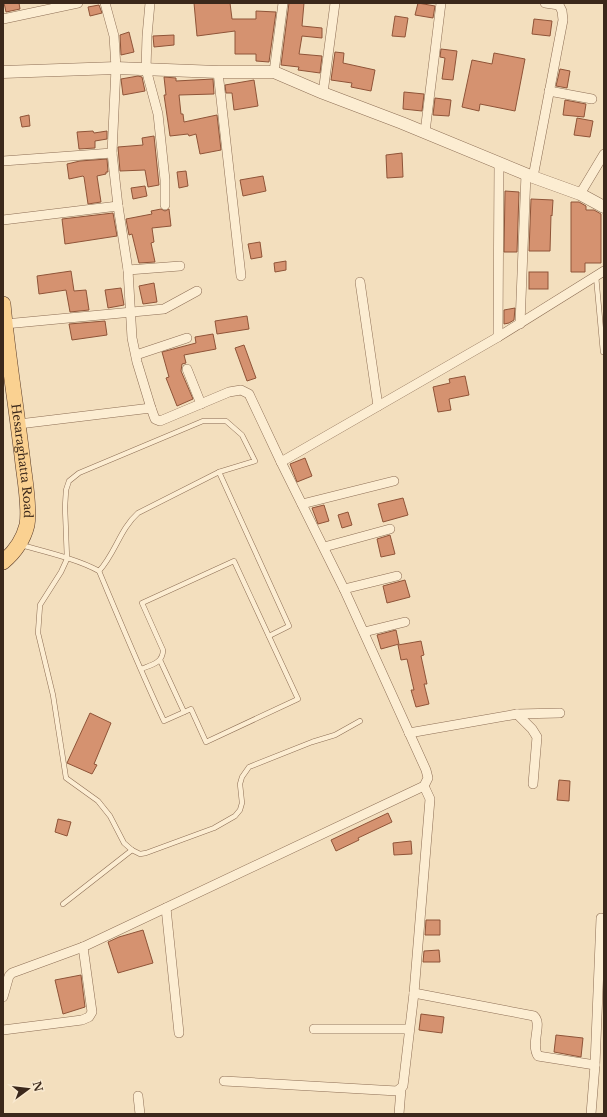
<svg xmlns="http://www.w3.org/2000/svg" width="607" height="1117" font-family="'Libre Baskerville',serif">
<rect width="100%" height="100%" fill="#f3dfbe"/>
<g fill="#d59270" stroke="#8f5438">
<polygon points="4,3 19,3 20,9 6,12"/>
<polygon points="194,3 230,3 232,19 256,19 256,11 276,12 269,62 256,61 256,54 235,54 235,31 197,36"/>
<polygon points="289,3 304,3 302,26 322,28 322,38 302,36 299,54 322,56 320,73 298,70 299,67 281,65"/>
<polygon points="418,3 435,6 433,18 415,15"/>
<polygon points="99,5 102,13 90,16 88,7"/>
<polygon points="395,16 408,18 405,37 392,36"/>
<polygon points="534,19 552,21 550,36 532,34"/>
<polygon points="129,32 134,52 121,55 120,35"/>
<polygon points="174,35 174,45 154,47 153,36"/>
<polygon points="441,49 457,51 453,80 442,79 445,58 440,57"/>
<polygon points="335,52 344,53 343,63 375,70 371,91 351,87 352,83 331,80"/>
<polygon points="494,53 525,59 515,111 480,104 479,111 462,107 472,60 492,64"/>
<polygon points="560,69 570,71 567,88 556,86"/>
<polygon points="138,76 142,77 145,91 123,95 121,79"/>
<polygon points="164,77 176,78 176,81 213,79 214,94 179,95 181,114 183,114 184,122 217,115 221,150 200,154 196,134 189,136 188,134 170,136 164,95 166,95"/>
<polygon points="254,80 258,106 234,110 232,93 226,93 225,85"/>
<polygon points="404,92 424,94 422,111 403,109"/>
<polygon points="435,98 451,100 449,116 433,115"/>
<polygon points="565,100 586,104 584,117 563,115"/>
<polygon points="29,115 30,126 22,127 20,117"/>
<polygon points="577,118 593,121 590,137 574,135"/>
<polygon points="93,131 94,133 107,131 107,139 95,141 95,148 79,149 77,132"/>
<polygon points="154,136 159,185 148,187 145,170 120,171 118,147 143,145 142,138"/>
<polygon points="402,153 403,177 387,178 386,155"/>
<polygon points="107,159 108,172 106,172 106,174 97,176 101,202 88,204 84,177 83,176 69,179 67,164 80,161"/>
<polygon points="186,171 188,186 179,188 177,172"/>
<polygon points="263,176 266,191 243,196 240,180"/>
<polygon points="145,186 147,196 133,199 131,188"/>
<polygon points="505,191 519,192 517,252 504,252"/>
<polygon points="531,199 553,200 552,216 551,215 550,251 529,251"/>
<polygon points="571,202 579,202 586,206 586,210 594,210 601,214 601,263 585,263 585,272 571,272"/>
<polygon points="161,209 165,211 169,209 171,226 152,228 154,242 151,243 155,262 139,263 132,234 129,235 126,219 152,214 151,211"/>
<polygon points="113,213 117,236 65,244 62,219"/>
<polygon points="260,242 262,257 251,259 248,244"/>
<polygon points="286,261 286,270 275,272 274,263"/>
<polygon points="71,271 74,291 86,290 89,310 70,312 66,290 39,294 37,276"/>
<rect x="529" y="272" width="19" height="17"/>
<polygon points="154,283 157,302 143,304 139,286"/>
<polygon points="121,288 124,305 108,308 105,290"/>
<polygon points="515,308 514,320 509,323 504,324 504,310"/>
<polygon points="247,316 249,329 217,334 215,321"/>
<polygon points="105,321 107,335 72,340 69,324"/>
<polygon points="213,334 216,349 184,355 186,363 182,364 181,371 193,399 177,406 166,378 169,377 162,352 196,343 195,337"/>
<polygon points="244,345 256,378 247,381 235,348"/>
<polygon points="465,376 469,395 449,399 451,410 438,412 433,387 450,383 449,379"/>
<polygon points="305,458 312,476 297,482 290,464"/>
<polygon points="403,498 408,515 383,522 378,504"/>
<polygon points="324,505 329,521 318,524 312,508"/>
<polygon points="348,512 352,525 342,528 338,515"/>
<polygon points="390,535 395,554 381,557 377,539"/>
<polygon points="405,580 410,597 387,603 383,586"/>
<polygon points="396,630 399,644 381,649 377,635"/>
<polygon points="421,641 424,655 421,656 427,684 424,684 429,704 416,707 411,690 414,690 407,659 401,660 398,645"/>
<polygon points="90,713 111,723 94,764 97,765 92,774 67,763"/>
<polygon points="559,780 570,781 569,801 557,800"/>
<polygon points="388,813 392,822 358,838 359,840 336,851 331,840"/>
<polygon points="58,819 71,822 67,836 55,832"/>
<polygon points="411,841 412,854 394,855 393,843"/>
<polygon points="426,920 440,920 440,935 425,935"/>
<polygon points="143,930 153,963 118,973 108,942 119,937"/>
<polygon points="439,950 440,962 423,962 424,951"/>
<polygon points="81,975 85,1007 63,1014 55,980"/>
<polygon points="421,1014 444,1017 442,1033 419,1030"/>
<polygon points="556,1035 583,1038 581,1057 554,1052"/>
</g>
<g fill="none" stroke-linecap="round" stroke-linejoin="round">
<g stroke="#8d6e55" stroke-width="5.5">
<g id="service">
<polyline points="596,276 603,352"/>
<polyline points="219,472 289,626 269,636"/>
<path d="M 21,545 C 46,552 77,559 99,571 C 115,554 120,529 138,513 L 219,472 L 255,461 L 242,435 L 226,421 L 203,421 L 79,473 L 69,481 L 66,490 L 65,507 L 67,559 L 61,572 L 40,605 L 38,633 L 53,695 L 66,778 L 98,801 L 110,816 L 124,843 L 132,850 L 140,854 L 146,853 L 214,828 L 235,816 L 240,810 L 242,803 L 240,784 L 242,777 L 249,767 L 312,742 L 335,735 L 360,721"/>
<path d="M 99,571 C 120,621 141,672 164,721 L 191,709 L 206,742 L 298,699 L 234,561 L 142,603 L 163,650 C 163,663 151,665 141,669"/>
<polyline points="160,660 184,712"/>
<polyline points="63,904 132,850"/>
</g>
</g>
<g stroke="#8d6e55" stroke-width="10">
<g id="minor">
<polyline points="105,3 114,36 116,68 112,153 118,206 128,270 132,338 137,362 151,408"/>
<polyline points="150,3 147,36 146,69 158,114 165,180 165,205"/>
<polyline points="3,19 78,3"/>
<polyline points="218,72 241,276"/>
<polyline points="274,72 283,3"/>
<polyline points="549,91 592,99"/>
<polyline points="323,93 335,3"/>
<polyline points="425,132 441,3"/>
<polyline points="3,161 112,153"/>
<polyline points="533,177 563,20 562,11 559,5 545,3"/>
<polyline points="580,194 604,154"/>
<polyline points="3,220 118,206"/>
<polyline points="128,270 180,266"/>
<polyline points="360,282 378,406"/>
<polyline points="5,324 164,309 197,291"/>
<polyline points="520,324 526,174"/>
<polyline points="498,337 499,163"/>
<polyline points="136,355 187,338"/>
<polyline points="187,369 201,404"/>
<polyline points="281,462 498,337 604,271"/>
<polyline points="302,504 394,481"/>
<polyline points="324,547 390,529"/>
<polyline points="344,589 397,576"/>
<polyline points="364,632 405,622"/>
<polyline points="517,714 532,729 537,737 533,784"/>
<polyline points="409,733 517,714 560,713"/>
<polyline points="166,908 179,1033"/>
<path d="M 414,993 L 534,1016 C 543,1024 530,1043 538,1056 L 595,1065"/>
<polyline points="3,997 9,976 12,973 83,947 424,786 428,778 426,770 344,589 281,462 249,394 241,390 229,392 160,421 155,419 151,408 19,424"/>
<polyline points="314,1029 409,1029"/>
<polyline points="3,1030 82,1020 89,1017 92,1012 83,947"/>
<polyline points="224,1081 397,1091 403,1086 414,993 430,799 424,786"/>
<polyline points="138,1096 140,1114"/>
<polyline points="399,1114 401,1089"/>
<polyline points="591,1114 595,1065 601,918"/>
</g>
</g>
<g stroke="#8d6e55" stroke-width="13">
<polyline id="tertiary" points="3,72 116,68 218,72 274,72 323,93 402,123 533,177 580,194 604,207"/>
</g>
<g stroke="#5a3c2a" stroke-width="16">
<g id="primary">
<path id="s1" d="M 3,304 C 8,358 17,411 23,464 C 25,481 30,508 27,525 C 23,541 15,552 3,562"/>
</g>
</g>
<use href="#service" stroke="#fcedd2" stroke-width="4.5"/>
<use href="#minor" stroke="#fcedd2" stroke-width="9"/>
<use href="#tertiary" stroke="#fcedd2" stroke-width="12"/>
<use href="#primary" stroke="#fad191" stroke-width="15"/>
</g>
<g text-anchor="middle" stroke-width="3.5" stroke-linejoin="round" paint-order="stroke">
<g font-size="12" fill="#3b281b" stroke="#f9e9cf">
<text dy="4" stroke="none"><textPath href="#s1" startOffset="158">Hesaraghatta Road</textPath></text>
</g>
</g>
<rect width="607" height="1117" fill="none" stroke="#3b281b" stroke-width="8"/>
<g transform="translate(28 1089) rotate(75)" stroke="#f9e9cf" stroke-width="3" paint-order="stroke">
<path d="M0-3L7 15L0 10L-7 15Z" fill="#3b281b"/>
<text y="-6" font-size="11" font-weight="bold" text-anchor="middle" fill="#3b281b">N</text>
</g>
</svg>
